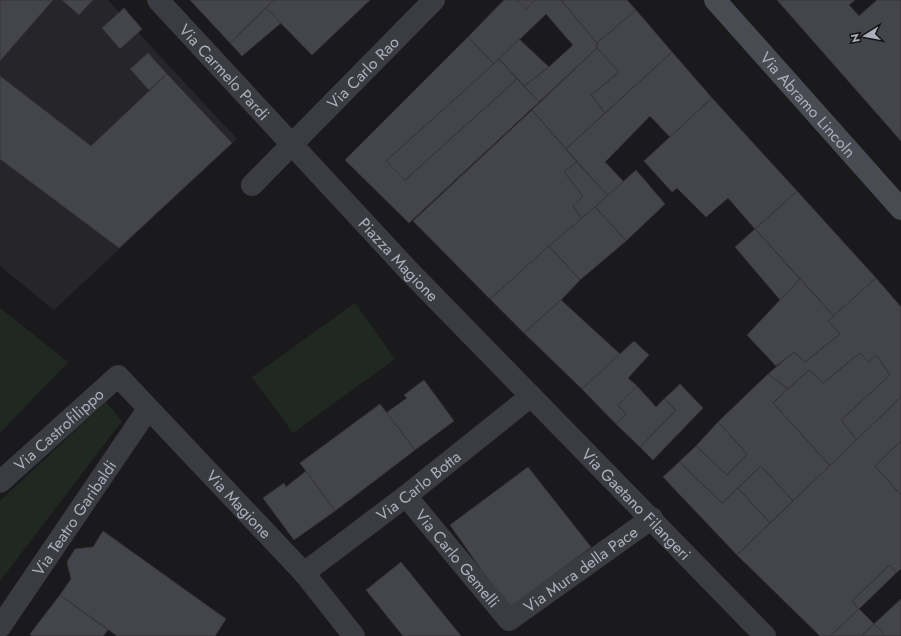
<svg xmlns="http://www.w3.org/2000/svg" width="901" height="636" font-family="Jost,sans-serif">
<rect width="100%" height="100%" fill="#1a1a1d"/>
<polygon fill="#26262a" points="0,0 108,0 237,139 54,310 0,266"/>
<g fill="#202821">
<polygon points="355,303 395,359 293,433 252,377"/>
<polygon points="0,308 68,362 0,433"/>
<polygon points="106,402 122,421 0,581 0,501"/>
</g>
<g fill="#44454a" stroke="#343439">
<polygon points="0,0 53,0 0,61"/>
<polygon points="62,0 93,0 79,15"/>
<polygon points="190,0 274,0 230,43"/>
<polygon points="274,0 370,0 312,55 266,8"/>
<polygon points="504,0 517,0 526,9 535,0 561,0 597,43 597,48 539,102 524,86 549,67 573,45 546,14 494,64 468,37"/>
<polygon points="517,0 535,0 526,9"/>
<polygon points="561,0 627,0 636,10 597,43"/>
<polygon points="777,0 855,0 849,5 859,16 877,0 901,0 901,141"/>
<polygon points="124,8 142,29 120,49 102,28"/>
<polygon points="266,8 281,23 242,56 230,43"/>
<polygon points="636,10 672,52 605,113 591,95 619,72 597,48 597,43"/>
<polygon points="468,37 494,64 386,161 405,180 517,79 539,102 409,223 345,160"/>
<polygon points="519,39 549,67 524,86 499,59"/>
<polygon points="597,48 619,72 591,95 605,113 566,149 532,110"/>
<polygon points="672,52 712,98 670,137 650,116 605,162 624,182 608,196 566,149"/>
<polygon points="148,53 167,74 149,90 130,69"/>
<polygon points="499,59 517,79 405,180 386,161"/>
<polygon points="167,74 232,143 119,248 0,159 0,76 91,146"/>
<polygon points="712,98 797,191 755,229 728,198 706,217 677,188 672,192 644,161"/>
<polygon points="532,110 577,162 564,172 583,196 573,206 582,218 490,299 413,221"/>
<polygon points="577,162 608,196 582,218 573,206 583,196 564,172"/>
<polygon points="636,170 665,204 626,241 595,207"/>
<polygon points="797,191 876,278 834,316 755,229"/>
<polygon points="595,207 626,241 580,280 549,246"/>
<polygon points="755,229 800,279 781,301 735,247"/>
<polygon points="549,246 580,280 561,300 524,333 490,299"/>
<polygon points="876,278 901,307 901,397 857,440 841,420 890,375 876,355 869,362 860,353 823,383 809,370 788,389 768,374 794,352 805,362 840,334 828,321"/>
<polygon points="800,279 834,316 828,321 840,334 805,362 794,352 776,366 747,335"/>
<polygon points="561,300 621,355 582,389 524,333"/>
<polygon points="634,341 649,355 628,378 637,386 618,405 626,414 616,424 582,389"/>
<polygon points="860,353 869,362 876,355 890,375 841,420 857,440 830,466 773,403 809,370 823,383"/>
<polygon points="768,374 788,389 773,403 830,466 793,501 761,466 722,503 679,462 696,446 727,475 747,454 718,422"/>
<polygon points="424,380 454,421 415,450 386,413 407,398 404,395"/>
<polygon points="680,384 703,408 653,460 640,447 676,410 664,399"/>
<polygon points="637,386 656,407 664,399 676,410 640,447 616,424 626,414 618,405"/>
<polygon points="901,397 901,441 875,466 901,495 901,569 896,573 890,565 852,601 859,609 830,636 820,636 737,555"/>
<polygon points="380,404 415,450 335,511 300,463"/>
<polygon points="718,422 747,454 727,475 696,446"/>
<polygon points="901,441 901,495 875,466"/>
<polygon points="679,462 722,503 738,488 770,523 737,555 663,477"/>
<polygon points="761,466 793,501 770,523 738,488"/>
<polygon points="528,467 591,547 509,609 450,525"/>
<polygon points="306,471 335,511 294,540 263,498 284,483 286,487"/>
<polygon points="103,531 226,619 215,636 117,636 60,595 71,579 67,562 75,549 93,547"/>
<polygon points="401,562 461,636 403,636 366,590"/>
<polygon points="890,565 896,573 859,609 852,601"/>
<polygon points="60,595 108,630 103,636 32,636 30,634"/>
<polygon points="901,599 901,636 886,636 874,624"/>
<polygon points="859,609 874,624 861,636 830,636"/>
<polygon points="874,624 886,636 861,636"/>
</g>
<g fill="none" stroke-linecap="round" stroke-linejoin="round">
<g stroke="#3b3c42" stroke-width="22">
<path id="s1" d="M 158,0 L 410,272 L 765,636"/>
<path id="s2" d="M 252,185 L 434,0"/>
<path id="s3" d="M 0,482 L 118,376 L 304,573 L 354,636"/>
<path id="s4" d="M 406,496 L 509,620 L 652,518"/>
<path id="s5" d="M 304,573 L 406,496 L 531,396"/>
<path id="s6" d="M 0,627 L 148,409"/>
</g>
<path stroke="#494b52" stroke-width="22" id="s7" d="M 715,0 L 901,209"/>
</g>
<g text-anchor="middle" stroke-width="4" stroke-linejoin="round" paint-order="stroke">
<g font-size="16" fill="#acb0bc" stroke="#151518">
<text dy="6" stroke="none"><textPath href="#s1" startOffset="98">Via Carmelo Pardi</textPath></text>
<text dy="6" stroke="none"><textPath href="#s2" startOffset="158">Via Carlo Rao</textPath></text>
<text dy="6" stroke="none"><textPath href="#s7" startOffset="140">Via Abramo Lincoln</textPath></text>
<text dy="6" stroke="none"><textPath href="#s1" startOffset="354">Piazza Magione</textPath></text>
<text dy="6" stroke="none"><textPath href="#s3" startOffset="79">Via Castrofilippo</textPath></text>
<text dy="6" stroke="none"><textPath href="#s5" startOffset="144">Via Carlo Botta</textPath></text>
<text dy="6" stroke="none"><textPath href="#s1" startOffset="695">Via Gaetano Filangeri</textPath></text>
<text dy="6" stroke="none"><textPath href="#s3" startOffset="335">Via Magione</textPath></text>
<text dy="6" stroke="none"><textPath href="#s6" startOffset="132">Via Teatro Garibaldi</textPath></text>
<text dy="6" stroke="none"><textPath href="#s4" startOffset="81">Via Carlo Gemelli</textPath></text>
<text dy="6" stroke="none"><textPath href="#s4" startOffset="249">Via Mura della Pace</textPath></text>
</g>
</g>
<g transform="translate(865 36) rotate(259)" stroke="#151518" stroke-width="3" paint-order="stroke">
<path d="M0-3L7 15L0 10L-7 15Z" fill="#acb0bc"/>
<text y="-6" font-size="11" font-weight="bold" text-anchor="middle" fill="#acb0bc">N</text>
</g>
</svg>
